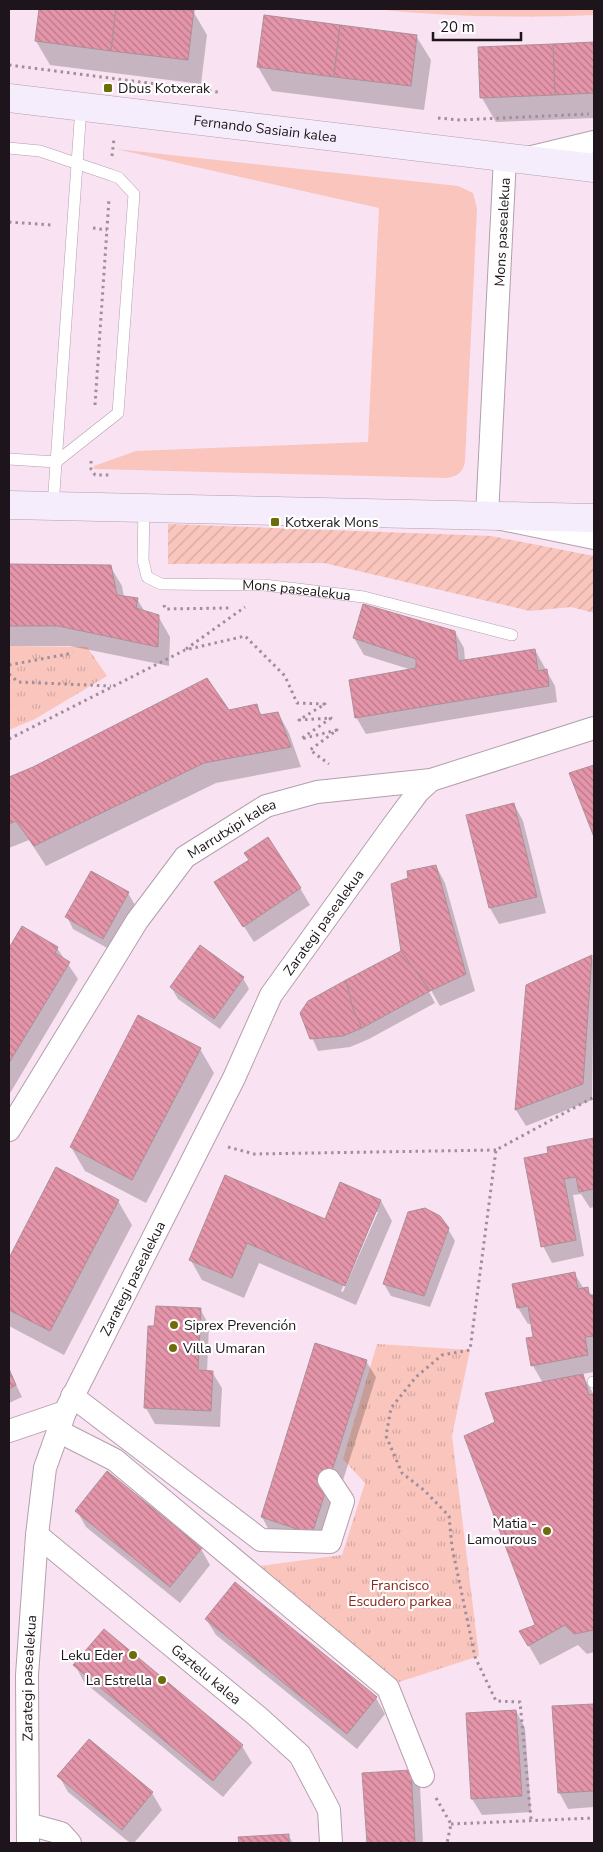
<svg xmlns="http://www.w3.org/2000/svg" width="603" height="1852" font-family="'Nunito Sans',sans-serif">
<defs>
<pattern id="park-tufts" width="24" height="20" patternUnits="userSpaceOnUse" patternTransform="scale(1.25)"><rect width="24" height="20" fill="#f9c5bd"/><path d="M3 7l-1-3M5 7V3M7 7l1-3M15 17l-1-3M17 17v-4M19 17l1-3" fill="none" stroke="#d5a8a2"/></pattern>
<pattern id="garden-furrows" width="10" height="10" patternUnits="userSpaceOnUse" patternTransform="scale(1.25)"><rect width="10" height="10" fill="#f9c5bd"/><path d="M-1 1l2-2M0 10L10 0M9 11l2-2" fill="none" stroke="#d5a8a2"/></pattern>
<pattern id="building-back-hatch" width="6" height="6" patternUnits="userSpaceOnUse" patternTransform="scale(1.25)"><rect width="6" height="6" fill="#e595aa"/><path d="M-1 5l2 2M0 0l6 6M5-1l2 2" fill="none" stroke="#b9788a"/></pattern>
</defs>
<rect width="100%" height="100%" fill="#f9e2f2"/>
<path fill="#f9c5bd" d="M 116,149 L 458,186 L 473,193 L 477,209 L 465,461 C 463,472 458,476 447,478 L 94,469 L 94,466 L 136,451 L 368,442 L 379,208 Z"/>
<g fill="url(#park-tufts)">
<path d="M 374,9 L 594,9 L 594,15 C 521,18 447,17 374,9 Z"/>
<polygon points="9,646 87,647 107,676 35,719 9,730"/>
<polygon points="377,1344 470,1350 452,1436 479,1656 399,1682 260,1566 342,1555 365,1483 343,1459"/>
</g>
<polygon fill="url(#garden-furrows)" points="168,524 491,536 594,556 594,613 571,607 530,611 324,563 168,564"/>
<g fill="#0003" fill-rule="evenodd">
<polygon points="40,9 176,9 193,11 207,35 201,84 50,65 36,41"/>
<polygon points="416,36 431,60 424,110 272,91 258,67"/>
<polygon points="594,43 594,118 496,122 482,98 480,48"/>
<polygon points="9,566 110,566 122,586 124,597 137,599 145,612 158,616 170,637 169,666 70,646 9,646"/>
<polygon points="455,632 464,648 465,661 535,650 555,686 557,702 366,734 356,717 412,670 364,655 354,638"/>
<polygon points="256,706 262,715 278,713 289,733 301,767 216,783 46,866 29,840 9,848 9,779 34,768 228,711"/>
<polygon points="594,767 594,834 571,774"/>
<polygon points="514,804 523,821 546,913 499,924 490,908 467,816"/>
<polygon points="436,866 445,883 475,991 440,1006 428,985 426,986 435,1003 369,1039 350,1047 318,1051 301,1013 402,952 409,879"/>
<polygon points="300,888 310,905 254,942 226,899"/>
<polygon points="128,893 135,905 109,949 73,929 67,917"/>
<polygon points="23,927 57,948 78,979 9,1095 9,951"/>
<polygon points="591,956 594,962 592,1100 526,1126 516,1110 528,985"/>
<polygon points="243,978 249,989 220,1029 178,999 171,987"/>
<polygon points="200,1049 214,1073 146,1203 85,1171 71,1147"/>
<polygon points="594,1139 594,1207 590,1208 581,1194 573,1195 584,1256 552,1263 543,1246 548,1148"/>
<polygon points="57,1169 118,1201 132,1225 64,1355 9,1326 9,1260"/>
<path d="M 226,1177 L 325,1221 L 341,1184 L 381,1201 L 392,1221 L 356,1305 L 259,1263 L 244,1298 L 202,1280 L 190,1259 ZM 375,1212 L 378,1212 L 343,1292 L 341,1291 Z"/>
<polygon points="448,1229 455,1241 430,1307 391,1296 384,1284"/>
<polygon points="574,1273 584,1289 587,1288 592,1296 594,1296 594,1372 582,1374 594,1395 594,1652 587,1654 578,1645 540,1665 521,1632 537,1626 497,1423 543,1383 533,1366 528,1339 534,1338 532,1323 528,1324 518,1308 513,1285"/>
<polygon points="200,1309 209,1325 207,1372 212,1372 222,1388 220,1427 155,1424 146,1408 156,1327"/>
<polygon points="316,1345 366,1361 376,1377 321,1549 271,1534 262,1517"/>
<polygon points="9,1370 22,1397 9,1403"/>
<polygon points="77,1511 201,1549 210,1565 180,1603 86,1527"/>
<polygon points="206,1619 376,1698 385,1714 357,1749 216,1635"/>
<polygon points="104,1631 242,1746 252,1763 223,1797 84,1682 75,1665"/>
<polygon points="594,1705 594,1807 568,1809 559,1792 554,1708"/>
<polygon points="516,1711 525,1728 531,1812 482,1815 472,1799"/>
<polygon points="89,1740 152,1793 162,1810 134,1843 130,1843 68,1792 59,1776"/>
<polygon points="410,1771 420,1787 423,1843 368,1843 364,1774"/>
<polygon points="288,1835 293,1843 240,1843 240,1839"/>
</g>
<g fill="url(#building-back-hatch)" stroke="#ab9196">
<polygon points="39,9 116,9 111,51 35,41"/>
<polygon points="116,9 194,10 188,60 111,51"/>
<polygon points="264,15 340,25 334,77 257,67"/>
<polygon points="340,25 417,35 411,86 334,77"/>
<polygon points="594,42 594,93 555,95 553,44"/>
<polygon points="553,44 555,95 480,98 478,47"/>
<polygon points="9,564 111,565 117,595 138,598 136,608 159,615 158,647 58,626 9,626"/>
<polygon points="363,604 455,631 458,661 535,649 538,671 547,669 549,686 355,718 349,680 416,668 416,659 353,638"/>
<polygon points="207,678 229,710 257,704 260,715 278,712 291,747 204,763 34,846 16,821 9,824 9,777 33,767"/>
<polygon points="594,765 594,837 569,773"/>
<polygon points="514,803 537,897 489,908 466,815"/>
<polygon points="268,837 301,888 243,927 214,882 249,860 244,853"/>
<polygon points="436,865 466,974 430,991 401,951 391,884 408,878 407,871"/>
<polygon points="91,871 129,892 103,939 65,917"/>
<polygon points="22,926 58,947 55,953 70,962 9,1063 9,948"/>
<polygon points="200,945 244,977 214,1019 170,987"/>
<polygon points="401,951 430,991 362,1028 353,1009 346,980"/>
<polygon points="592,955 583,1084 515,1110 526,985"/>
<polygon points="346,980 353,1009 362,1028 343,1036 310,1039 300,1013 308,1001"/>
<polygon points="138,1015 201,1048 132,1180 70,1147"/>
<polygon points="594,1138 594,1189 579,1192 576,1177 564,1179 576,1240 541,1247 524,1158 548,1153 547,1147"/>
<polygon points="56,1167 119,1200 50,1331 9,1310 9,1258"/>
<polygon points="225,1175 325,1219 340,1182 381,1200 345,1286 247,1243 232,1278 189,1260"/>
<polygon points="425,1208 440,1216 449,1228 424,1296 383,1284 408,1212"/>
<polygon points="575,1272 578,1289 588,1287 589,1295 594,1295 594,1336 585,1337 588,1355 531,1366 526,1338 533,1337 528,1306 517,1308 512,1284"/>
<polygon points="156,1306 201,1308 198,1370 213,1371 211,1411 144,1408 148,1326 154,1326"/>
<polygon points="315,1343 367,1360 312,1534 261,1517"/>
<polygon points="9,1369 16,1385 9,1389"/>
<polygon points="583,1374 589,1395 594,1394 594,1630 574,1634 565,1625 528,1646 519,1631 535,1625 464,1436 495,1422 485,1393"/>
<polygon points="107,1471 202,1548 170,1587 75,1511"/>
<polygon points="235,1582 377,1697 347,1734 205,1619"/>
<polygon points="104,1629 243,1745 213,1781 73,1665"/>
<polygon points="594,1704 594,1791 558,1793 552,1706"/>
<polygon points="516,1710 522,1796 471,1799 466,1713"/>
<polygon points="89,1739 153,1792 122,1830 57,1776"/>
<polygon points="411,1770 415,1843 367,1843 362,1773"/>
<polygon points="289,1834 289,1843 239,1843 238,1837"/>
</g>
<g fill="none" stroke-linecap="round" stroke-linejoin="round">
<g stroke="#b49fad" stroke-width="12">
<g id="service">
<polyline points="9,148 40,151 111,175 119,178 134,194 118,413 56,462 9,459"/>
<polyline points="53,506 81,107"/>
<path id="s1" d="M 144,508 L 143,560 L 147,577 L 161,584 L 264,585 L 364,597 L 512,635"/>
<polyline points="593,1382 594,1382"/>
</g>
</g>
<g stroke="#b49fad" stroke-width="24">
<g id="minor">
<polyline points="532,157 594,142"/>
<polyline points="505,158 487,516 594,538"/>
<path id="s2" d="M 9,1130 L 137,921 L 185,857 L 266,806 L 317,792 L 431,780 L 594,728"/>
<polyline points="72,1396 261,1540 330,1542 343,1501 329,1480"/>
<polyline points="9,1431 65,1412"/>
<polyline points="58,1431 115,1460 388,1688 423,1776"/>
<path id="s3" d="M 37,1535 L 257,1716 L 300,1755 L 329,1810 L 331,1843"/>
<polyline points="28,1824 61,1833 70,1843"/>
<path id="s4" d="M 28,1843 L 27,1675 L 37,1535 L 45,1468 L 65,1412 L 234,1078 L 271,995 L 392,827 L 418,792 L 431,780"/>
</g>
</g>
<g stroke="#b49fad" stroke-width="29">
<g id="secondary">
<path id="s5" d="M 9,98 L 594,168"/>
<polyline points="9,505 594,518"/>
</g>
</g>
<g stroke="#a08f9b" stroke-width="3" stroke-dasharray="2.5 4" stroke-linecap="butt">
<polyline points="9,65 218,92"/>
<polyline points="438,118 460,120 589,114"/>
<polyline points="112,156 114,139"/>
<polyline points="9,222 52,225"/>
<polyline points="93,228 107,230"/>
<polyline points="95,405 109,199"/>
<polyline points="91,461 91,469 95,475 109,475"/>
<polyline points="164,605 165,609 229,608"/>
<polyline points="186,649 245,607"/>
<polyline points="9,665 73,653"/>
<polyline points="9,674 18,682 111,686"/>
<polyline points="9,739 185,650 245,636 285,676 297,703 325,704 299,720 331,718 301,739 337,730 310,750 329,764"/>
<polyline points="228,1147 254,1154 496,1150"/>
<polyline points="436,1798 451,1824 447,1843"/>
<polyline points="531,1819 520,1702 496,1701 475,1657 452,1547 449,1516 425,1491 402,1473 386,1436 391,1408 416,1377 442,1355 470,1350 496,1150 594,1097"/>
<polyline points="451,1824 594,1818"/>
</g>
<use href="#service" stroke="#fff" stroke-width="11"/>
<use href="#minor" stroke="#fff" stroke-width="22"/>
<use href="#secondary" stroke="#f5edfb" stroke-width="28"/>
</g>
<g fill="#6f6c0a" stroke="#fff" stroke-width="2">
<rect x="103" y="83" width="10" height="10" rx="2.5"/>
<rect x="270" y="517" width="10" height="10" rx="2.5"/>
<circle cx="174" cy="1325" r="5"/>
<circle cx="173" cy="1348" r="5"/>
<circle cx="547" cy="1531" r="5"/>
<circle cx="133" cy="1655" r="5"/>
<circle cx="162" cy="1680" r="5"/>
</g>
<g text-anchor="middle" stroke-width="4.5" stroke-linejoin="round" paint-order="stroke">
<g font-size="14" fill="#1d151b" stroke="#fff" text-anchor="start">
<text x="118" y="93">Dbus Kotxerak</text>
<text x="285" y="527">Kotxerak Mons</text>
<text x="184" y="1330">Siprex Prevención</text>
<text x="183" y="1353">Villa Umaran</text>
<text x="537" y="1528" text-anchor="end">Matia -<tspan x="537" dy="16">Lamourous</tspan></text>
<text x="123" y="1660" text-anchor="end">Leku Eder</text>
<text x="152" y="1685" text-anchor="end">La Estrella</text>
</g>
<g font-size="14" fill="#1d151b" stroke="#fff">
<text dy="5" stroke="none"><textPath href="#s5" startOffset="258">Fernando Sasiain kalea</textPath></text>
<text transform="translate(502 232) rotate(-87)" y="5">Mons pasealekua</text>
<text dy="5" stroke="none"><textPath href="#s1" startOffset="221">Mons pasealekua</textPath></text>
<text dy="5" stroke="none"><textPath href="#s2" startOffset="380">Marrutxipi kalea</textPath></text>
<text dy="5" stroke="none"><textPath href="#s4" startOffset="990">Zarategi pasealekua</textPath></text>
<text dy="5" stroke="none"><textPath href="#s4" startOffset="585">Zarategi pasealekua</textPath></text>
<text dy="5" stroke="none"><textPath href="#s3" startOffset="219">Gaztelu kalea</textPath></text>
<text dy="5" stroke="none"><textPath href="#s4" startOffset="165">Zarategi pasealekua</textPath></text>
</g>
<g font-size="14" fill="#862920" stroke="#fff">
<text x="400" y="1590">Francisco<tspan x="400" dy="16">Escudero parkea</tspan></text>
</g>
</g>
<rect width="603" height="1852" fill="none" stroke="#1d151b" stroke-width="20"/>
<path d="M433 32v8h88v-8" fill="none" stroke="#1d151b" stroke-width="2.5"/>
<text x="440" y="32" font-size="15" fill="#1d151b" stroke="#ffffff" stroke-width="4" paint-order="stroke">20 m</text>
</svg>
